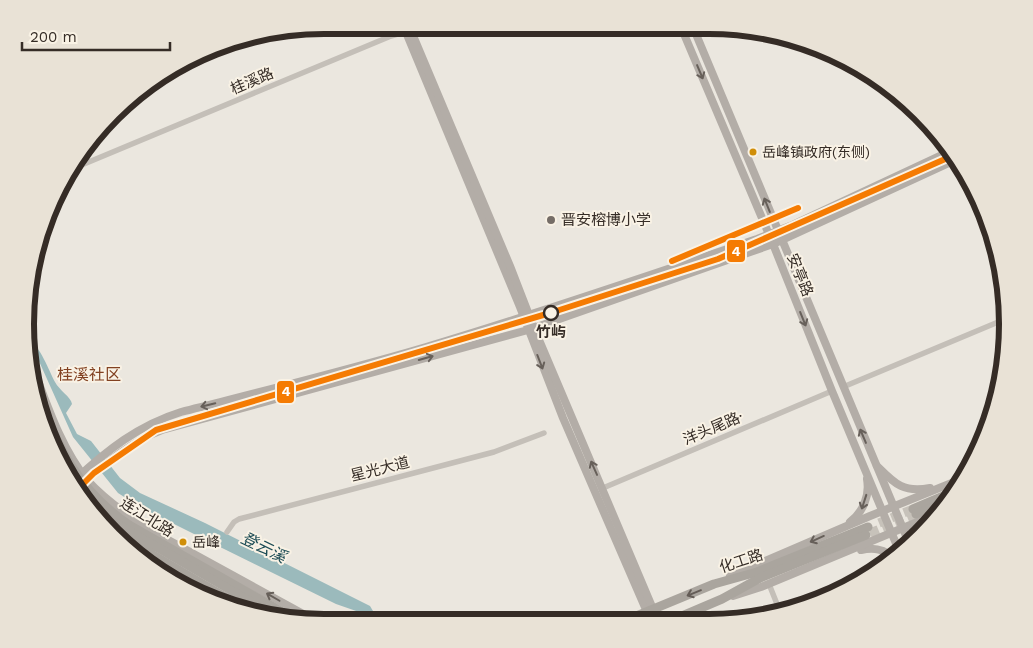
<svg xmlns="http://www.w3.org/2000/svg" width="1033" height="648" font-family="'Work Sans','Noto Sans SC',sans-serif">
<rect width="100%" height="100%" fill="#ebe7df"/>
<path fill="#9bbabc" d="M 29,341 C 40,345 49,371 55,382 C 59,390 71,397 72,404 L 66,413 L 77,434 L 91,441 L 120,478 L 140,493 L 205,523 L 370,606 L 373,611 L 373,621 L 361,621 L 359,612 L 336,604 L 216,545 L 140,507 L 118,493 L 73,437 L 34,350 L 30,348 Z"/>
<g fill="none" stroke-linecap="round" stroke-linejoin="round">
<g stroke="#c7c2ba" stroke-width="9" stroke-dasharray="9 4.5" stroke-linecap="butt">
<polyline points="879,523 913,509"/>
<polyline points="870,533 916,514"/>
</g>
<g stroke="#c4bfb8" stroke-width="5.5">
<polyline points="72,169 391,36 411,30 445,26"/>
<polyline points="843,387 1003,320"/>
<polyline points="603,488 832,391"/>
<polyline points="227,532 234,522 239,519 494,452 544,433"/>
<polyline points="181,584 187,574"/>
<polyline points="769,584 779,609"/>
</g>
<g stroke="#b3ada7" stroke-width="8">
<polyline points="403,25 520,307 563,418 647,612"/>
<polyline points="409,26 510,266 534,328 653,609"/>
<polyline points="681,27 773,244 832,391 900,553"/>
<polyline points="693,27 909,543"/>
<path d="M 32,365 C 47,404 60,446 87,480 C 105,500 128,516 150,530 L 316,621"/>
<path d="M 877,466 C 895,484 903,493 930,488"/>
<path d="M 75,480 C 107,450 139,425 181,412 C 263,391 345,371 426,347 C 537,314 647,276 757,239 L 790,226 L 948,152"/>
<path d="M 80,485 C 105,464 132,441 162,430 L 528,330 L 773,244 L 955,160"/>
<polyline points="105,522 128,538"/>
<path d="M 850,522 C 863,512 870,496 867,479"/>
<path d="M 861,550 C 874,547 884,549 894,558"/>
<polyline points="730,576 870,516 959,480"/>
<polyline points="733,596 761,587 939,513"/>
<polyline points="244,605 257,613"/>
</g>
<g stroke="#aaa59e" stroke-width="9">
<polyline points="913,509 953,492"/>
<polyline points="916,514 949,501"/>
<polyline points="119,537 149,553"/>
<polyline points="622,622 714,584 757,572 868,527"/>
<polyline points="668,622 722,599 760,578 866,535"/>
</g>
<g stroke="#aaa59e" stroke-width="9">
<path d="M 34,386 C 58,445 74,487 129,525 L 298,621"/>
<polyline points="68,475 90,501 112,521 282,620"/>
<polyline points="137,541 153,555 247,610"/>
</g>
<g stroke="#f9f2e5" stroke-width="10">
<g id="metro-1">
<polyline points="672,261 798,208"/>
<polyline points="76,491 94,473 156,430 550,313 718,259 952,156"/>
</g>
</g>
<use href="#metro-1" stroke="#f57b02" stroke-width="6"/>
</g>
<defs><path id="oneway-shaft" d="M-6 0H5M1.5-3L5.5 0L1.5 3" fill="none" stroke-width="1.6" stroke-linecap="round" stroke-linejoin="round" transform="scale(1.25)"/></defs>
<g stroke="#67605a">
<use href="#oneway-shaft" transform="translate(700 72) rotate(67)"/>
<use href="#oneway-shaft" transform="translate(767 205) rotate(-112)"/>
<use href="#oneway-shaft" transform="translate(803 319) rotate(68)"/>
<use href="#oneway-shaft" transform="translate(426 358) rotate(-16)"/>
<use href="#oneway-shaft" transform="translate(540 362) rotate(69)"/>
<use href="#oneway-shaft" transform="translate(208 405) rotate(166)"/>
<use href="#oneway-shaft" transform="translate(863 436) rotate(-113)"/>
<use href="#oneway-shaft" transform="translate(594 468) rotate(-114)"/>
<use href="#oneway-shaft" transform="translate(864 502) rotate(108)"/>
<use href="#oneway-shaft" transform="translate(817 539) rotate(156)"/>
<use href="#oneway-shaft" transform="translate(273 597) rotate(-150)"/>
</g>
<use stroke="#645c56" href="#oneway-shaft" transform="translate(694 593) rotate(158)"/>
<g fill="#d08e08" stroke="#f9f2e5" stroke-width="2">
<circle cx="753" cy="152" r="4.5"/>
<circle cx="183" cy="542" r="4.5"/>
</g>
<circle fill="#756d67" stroke="#f9f2e5" stroke-width="2" cx="551" cy="220" r="5"/>
<circle fill="#f9f2e5" stroke="#352c26" stroke-width="2.5" cx="551" cy="313" r="7"/>
<g text-anchor="middle" stroke-width="4" stroke-linejoin="round" paint-order="stroke">
<g font-size="14" fill="#352c26" stroke="#f9f2e5" text-anchor="start">
<text x="762" y="157">岳峰镇政府(东侧)</text>
<text x="192" y="547">岳峰</text>
</g>
<g font-size="15" fill="#352c26" stroke="#f9f2e5">
<text transform="translate(252 81) rotate(-23)" y="5">桂溪路</text>
<text transform="translate(800 275) rotate(68)" y="5">安亭路</text>
<text transform="translate(713 428) rotate(-23)" y="5">洋头尾路·</text>
<text transform="translate(380 469) rotate(-14)" y="5">星光大道</text>
<text transform="translate(147 517) rotate(32)" y="5">连江北路</text>
<text transform="translate(741 561) rotate(-18)" y="5">化工路</text>
</g>
<g font-size="15" fill="#352c26" stroke="#f9f2e5" text-anchor="start">
<text x="561" y="225">晋安榕博小学</text>
</g>
<g font-size="15" font-weight="bold" fill="#352c26" stroke="#f9f2e5">
<text x="551" y="337">竹屿</text>
</g>
<g font-size="16" fill="#824121" stroke="#f9f2e5">
<text x="89" y="380">桂溪社区</text>
</g>
<g font-size="16" font-style="italic" fill="#1d4c55" stroke="#f9f2e5">
<text transform="translate(264 547) rotate(26)" y="6">登云溪</text>
</g>
</g>
<path d="M0 0H1033V648H0ZM324 34H709A290 290 0 0 1 999 324V324A290 290 0 0 1 709 614H324A290 290 0 0 1 34 324V324A290 290 0 0 1 324 34Z" fill="#e9e2d6" fill-rule="evenodd"/>
<path fill="none" stroke="#352c26" stroke-width="6" d="M324 34H709A290 290 0 0 1 999 324V324A290 290 0 0 1 709 614H324A290 290 0 0 1 34 324V324A290 290 0 0 1 324 34Z"/>
<g stroke="#f9f2e5" stroke-width="2">
<rect x="726" y="239" width="20" height="24" rx="5" fill="#f57b02"/>
<rect x="276" y="380" width="19" height="24" rx="5" fill="#f57b02"/>
</g>
<g font-size="14" text-anchor="middle" font-weight="bold" fill="#fff">
<text x="736" y="256">4</text>
<text x="286" y="396">4</text>
</g>
<path d="M22 42v8h148v-8" fill="none" stroke="#352c26" stroke-width="2.5"/>
<text x="30" y="42" font-size="15" fill="#352c26" stroke="#f9f2e5" stroke-width="4" paint-order="stroke">200 m</text>
</svg>
